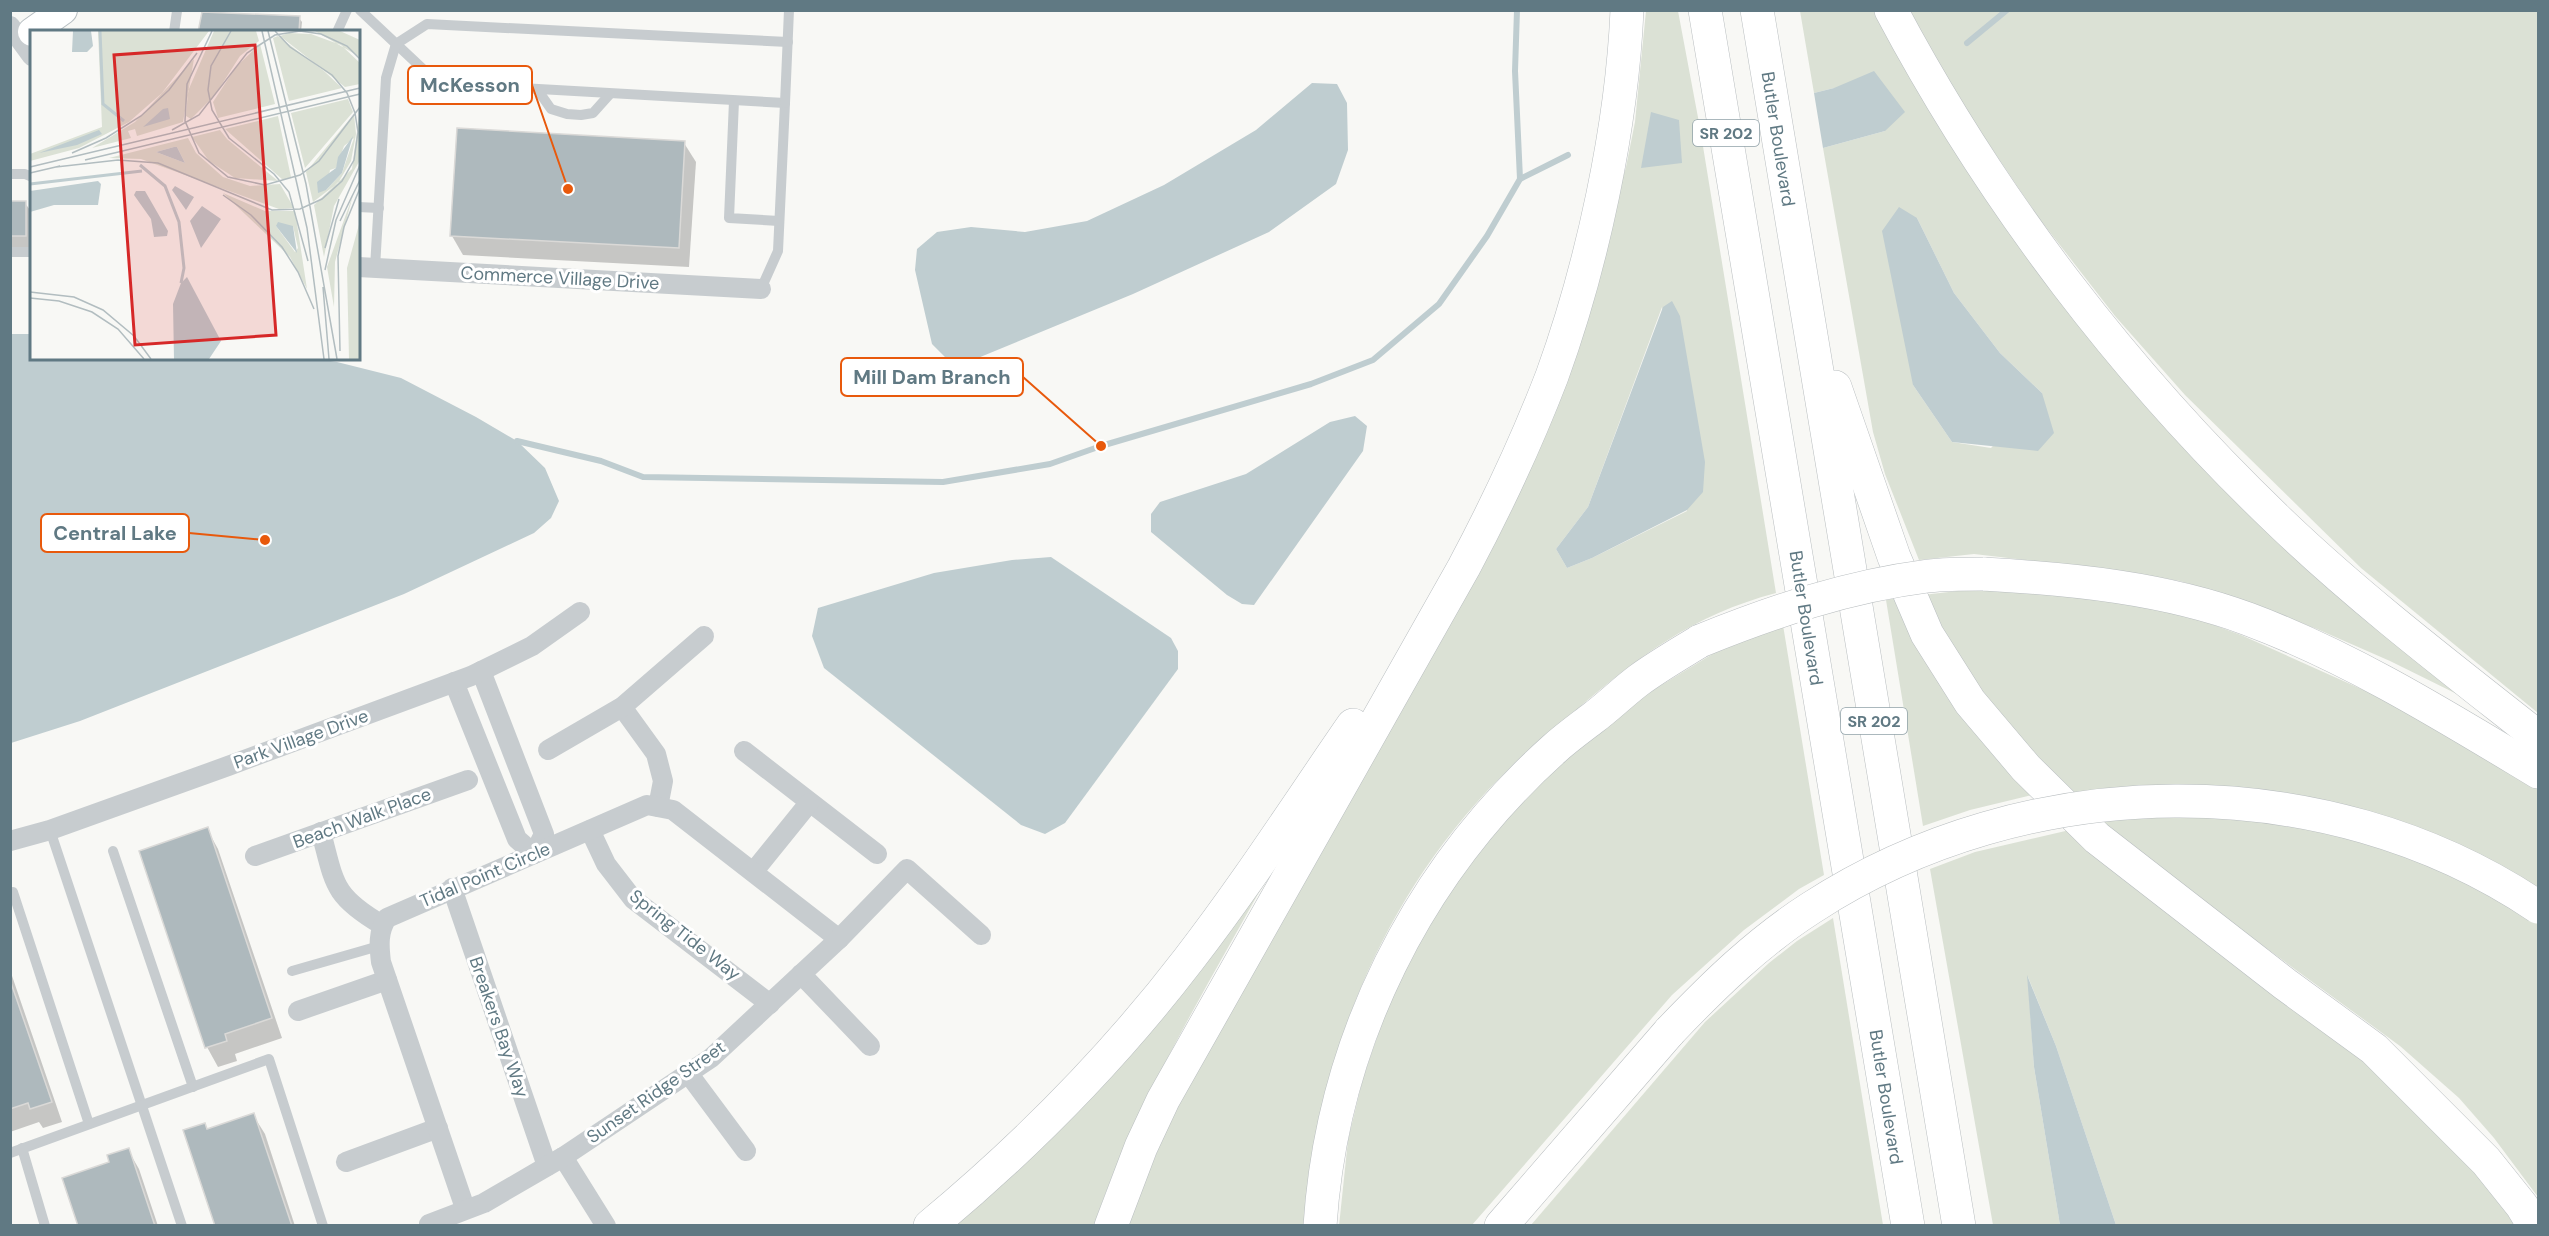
<svg xmlns="http://www.w3.org/2000/svg" width="2549" height="1236" font-family="'DM Sans',sans-serif">
<rect width="100%" height="100%" fill="#f8f8f5"/>
<g fill="#dbe1d5" fill-rule="evenodd">
<path d="M 1646,11 L 1678,11 L 1700,128 L 1776,593 C 1693,615 1639,656 1575,711 C 1545,736 1515,762 1488,790 C 1405,879 1351,987 1323,1104 C 1314,1143 1312,1186 1307,1225 L 1127,1226 L 1165,1132 L 1593,282 L 1626,167 L 1635,122 ZM 1662,307 L 1687,511 L 1592,558 L 1567,568 L 1556,549 L 1588,507 Z"/>
<path d="M 1800,11 L 1882,11 L 2046,275 L 2469,700 L 2390,661 L 2317,629 L 2245,601 L 2180,581 L 2120,571 L 1974,554 L 1919,560 L 1885,474 L 1873,432 L 1823,148 L 1885,131 L 1834,88 L 1814,93 ZM 1917,218 L 1954,293 L 2000,353 L 2042,393 L 1991,448 L 1952,442 L 1913,385 Z"/>
<polygon points="1910,11 2538,11 2538,713 2361,568 2185,395 2115,316 2038,217 1949,85"/>
<polygon points="1974,589 2114,600 2192,617 2241,635 2397,705 2538,788 2538,1197 2494,1138 2459,1098 2400,1046 2132,850 2053,784 1980,693 1923,595"/>
<polygon points="1901,597 2032,795 1970,810 1923,826 1886,600"/>
<polygon points="1783,625 1824,875 1799,889 1744,930 1672,995 1472,1225 1339,1226 1348,1140 1363,1078 1397,980 1460,875 1511,811 1566,759 1650,692 1724,647"/>
<polygon points="2074,829 2422,1105 2518,1225 2116,1225 2056,1046 2028,977 2034,1067 2060,1225 1993,1225 1930,869 1975,852"/>
<path d="M 1273,867 C 1209,984 1137,1099 1094,1225 L 940,1226 Z"/>
<polygon points="1833,918 1883,1225 1531,1225 1705,1022 1769,963 1797,941"/>
</g>
<g fill="#bfcdd0">
<polygon points="1874,71 1905,112 1885,131 1823,148 1814,93 1834,88"/>
<polygon points="1312,83 1337,84 1347,103 1348,150 1336,184 1269,232 1133,294 973,360 945,357 932,344 915,270 917,249 937,232 971,227 1025,232 1087,221 1164,185 1256,130"/>
<polygon points="1651,112 1679,120 1682,163 1641,168"/>
<polygon points="1899,207 1917,218 1954,293 2000,353 2042,393 2054,433 2038,451 1952,442 1913,385 1882,231"/>
<polygon points="1672,301 1680,316 1705,462 1703,492 1687,510 1592,558 1567,568 1556,549 1588,507 1663,307"/>
<polygon points="11,334 31,334 32,358 312,358 337,362 401,378 476,417 517,441 545,468 559,501 551,518 534,533 404,594 80,721 11,743"/>
<polygon points="1355,416 1367,426 1363,451 1254,605 1242,604 1227,595 1151,532 1151,514 1160,502 1246,474 1330,422"/>
<polygon points="1051,557 1171,638 1178,651 1178,669 1065,823 1045,834 1021,825 824,668 812,636 818,608 934,573 1012,560"/>
<polygon points="2027,975 2056,1046 2116,1225 2060,1225 2034,1067"/>
</g>
<g fill="#0003">
<polygon points="299,18 302,22 301,32 200,32"/>
<polygon points="684,143 696,162 689,267 463,255 452,236"/>
<polygon points="10,202 25,203 32,213 32,251 10,250"/>
<polygon points="207,829 218,849 282,1038 235,1054 237,1061 218,1067 207,1047"/>
<polygon points="10,970 62,1122 43,1128 39,1122 10,1132"/>
<polygon points="253,1115 265,1134 295,1226 217,1226"/>
<polygon points="128,1150 139,1169 158,1226 80,1226 111,1162"/>
</g>
<g fill="none" stroke-linecap="round" stroke-linejoin="round">
<g stroke="#bfcdd0" stroke-width="6">
<polyline points="1517,10 1515,71 1520,179"/>
<polyline points="1967,43 2007,10"/>
<polyline points="517,441 601,461 643,477 943,482 1050,464 1101,446 1311,384 1373,360 1439,304 1487,236 1520,179 1568,155"/>
</g>
</g>
<g fill="#aeb9bd" stroke="#dad9d7" stroke-width="1.5">
<polygon points="202,12 300,16 299,32 198,32"/>
<polygon points="457,128 685,141 679,248 450,236"/>
<rect x="10" y="201" width="16" height="35"/>
<polygon points="208,827 272,1018 225,1034 227,1041 205,1048 139,851"/>
<polygon points="10,980 52,1102 30,1109 28,1103 10,1109"/>
<polygon points="254,1113 292,1226 215,1226 183,1130 205,1123 207,1129"/>
<polygon points="129,1148 155,1226 78,1226 62,1178 109,1162 107,1155"/>
</g>
<g fill="none" stroke-linecap="round" stroke-linejoin="round">
<g stroke="#b7bec2" stroke-width="30">
<polyline id="secondary" points="32,32 63,10"/>
</g>
<g stroke="#b9bec0" stroke-width="34">
<g id="highway">
<polyline points="1705,10 1908,1226"/>
<polyline points="1757,10 1959,1226"/>
<path d="M 1891,10 C 1993,202 2127,377 2284,526 C 2364,602 2452,669 2538,737"/>
<polyline points="1835,387 1894,557 1927,634 1970,702 2026,768 2097,838 2285,984 2374,1049 2486,1161 2522,1206 2534,1226"/>
<path d="M 1983,574 C 2072,579 2165,588 2248,619 C 2350,657 2445,716 2538,772"/>
<path d="M 930,1226 C 1025,1147 1114,1057 1189,959 C 1247,884 1299,803 1353,725"/>
<path d="M 1111,1226 L 1141,1147 L 1163,1100 L 1464,567 C 1497,505 1527,441 1552,376 C 1592,266 1622,127 1627,10"/>
<path d="M 1320,1226 C 1332,1042 1417,872 1554,749 C 1566,738 1580,728 1593,718 C 1609,706 1623,692 1639,680 C 1658,666 1679,654 1700,641"/>
<polyline points="1501,1226 1670,1031"/>
</g>
</g>
<g stroke="#c7cccf" stroke-width="10">
<polyline points="360,10 426,72 450,84 785,103 778,251 761,289"/>
<polyline points="174,32 177,11"/>
<polyline points="337,32 347,10"/>
<polyline points="537,89 551,109 567,114 581,115 593,113 610,94"/>
<polyline points="734,101 729,218 779,221"/>
<polyline points="785,103 789,10"/>
<polyline points="10,174 25,174 32,177"/>
<polyline points="358,207 379,208"/>
<polyline points="10,252 32,252"/>
<polyline points="375,268 386,78 396,44 427,24 788,42"/>
<polyline points="50,830 182,1226"/>
<polyline points="113,851 193,1087"/>
<polyline points="13,892 89,1124"/>
<polyline points="292,971 379,946"/>
<polyline points="22,1148 45,1226"/>
<polyline points="10,1153 269,1059 323,1226"/>
</g>
<g stroke="#c7cccf" stroke-width="20">
<polyline points="10,26 32,56"/>
<polyline points="358,267 761,289"/>
<polyline points="481,671 544,834 534,854"/>
<polyline points="454,682 517,839 534,854"/>
<polyline points="622,707 656,754 663,781 658,807"/>
<polyline points="548,750 622,707 704,636"/>
<polyline points="744,751 877,854"/>
<polyline points="590,830 606,864 633,899 770,1004"/>
<path d="M 321,832 C 335,885 333,896 382,925"/>
<polyline points="10,841 50,830 228,766 471,676 532,646 580,612"/>
<polyline points="255,856 468,780"/>
<polyline points="754,871 809,803"/>
<polyline points="452,888 547,1166"/>
<polyline points="801,974 870,1046"/>
<polyline points="298,1011 387,980"/>
<polyline points="688,1073 746,1151"/>
<polyline points="563,1157 606,1226"/>
<polyline points="346,1162 438,1128"/>
<path d="M 465,1208 L 381,962 C 379,946 378,931 387,918 L 647,805 L 673,810 L 839,939"/>
<polyline points="430,1226 429,1224 484,1203 563,1157 711,1058 839,939 907,869 981,935"/>
</g>
<use href="#secondary" stroke="#fff" stroke-width="28"/>
<use href="#highway" stroke="#fff" stroke-width="33"/>
<g stroke="#b9bec0" stroke-width="34" stroke-linecap="butt">
<g id="highway-bridge">
<path d="M 1700,641 C 1774,611 1849,586 1928,576 C 1946,574 1965,574 1983,574"/>
<path d="M 1670,1031 C 1714,985 1758,942 1811,908 C 2026,768 2324,763 2538,907"/>
</g>
</g>
<use href="#highway-bridge" stroke="#fff" stroke-width="33"/>
</g>
<g text-anchor="middle" stroke-width="6" stroke-linejoin="round" paint-order="stroke">
<g fill="#fff" stroke="#90a1a8" stroke-width="1.5">
<rect x="1693" y="120" width="66" height="26" rx="4.5"/>
<rect x="1841" y="708" width="66" height="26" rx="4.5"/>
</g>
<g font-size="16" font-weight="bold" fill="#607983">
<text x="1726" y="139">SR 202</text>
<text x="1874" y="727">SR 202</text>
</g>
<g font-size="18" fill="#607983" stroke="#fff">
<text transform="translate(1778 139) rotate(81)" y="6">Butler Boulevard</text>
<text transform="translate(560 278) rotate(3)" y="6">Commerce Village Drive</text>
<text transform="translate(1806 618) rotate(81)" y="6">Butler Boulevard</text>
<text transform="translate(301 739) rotate(-20)" y="6">Park Village Drive</text>
<text transform="translate(362 818) rotate(-20)" y="6">Beach Walk Place</text>
<text transform="translate(485 875) rotate(-23)" y="6">Tidal Point Circle</text>
<text transform="translate(685 935) rotate(38)" y="6">Spring Tide Way</text>
<text transform="translate(499 1027) rotate(71)" y="6">Breakers Bay Way</text>
<text transform="translate(656 1092) rotate(-35)" y="6">Sunset Ridge Street</text>
<text transform="translate(1886 1097) rotate(81)" y="6">Butler Boulevard</text>
</g>
</g>
<g transform="translate(30 30)">
<rect width="330" height="330" fill="#f8f8f5"/>
<path d="M 68,1 L 179,1 L 132,63 L 99,92 L 49,118 L 0,131 L 0,124 L 72,97 ZM 184,1 L 226,1 L 229,11 L 210,26 L 185,65 L 161,89 L 156,86 L 158,61 ZM 285,1 L 310,1 L 330,10 L 330,27 ZM 259,3 L 281,4 L 311,15 L 330,33 L 330,54 L 315,57 L 250,6 ZM 248,6 L 294,41 L 312,58 L 259,71 L 243,8 ZM 230,14 L 245,74 L 188,88 L 183,72 L 206,37 ZM 164,29 L 153,92 L 107,106 L 105,99 L 98,101 L 101,108 L 62,118 L 105,92 ZM 318,69 L 323,82 L 275,138 L 261,83 ZM 330,79 L 330,130 L 304,176 L 294,227 L 284,175 L 322,139 ZM 324,84 L 326,104 L 321,131 L 308,153 L 283,172 L 276,142 ZM 324,108 L 312,143 L 296,160 L 300,140 L 306,138 L 314,116 ZM 248,86 L 261,147 L 253,150 L 195,99 ZM 190,100 L 197,109 L 248,151 L 205,148 L 179,131 L 162,107 ZM 158,108 L 166,123 L 193,147 L 220,156 L 250,154 L 264,178 L 249,179 L 111,129 L 79,128 ZM 147,117 L 155,133 L 126,122 L 144,117 ZM 193,163 L 235,181 L 265,181 L 277,259 L 260,227 ZM 246,196 L 263,196 L 268,218 L 265,222 ZM 323,165 L 305,232 L 304,277 L 297,237 ZM 330,191 L 330,329 L 319,329 L 317,238 Z" fill="#dbe1d5" fill-rule="evenodd"/>
<path d="M 43,1 L 61,1 L 63,16 L 57,22 L 42,22 ZM 138,78 L 140,89 L 113,97 L 133,79 ZM 69,100 L 72,104 L 47,115 L 9,123 ZM 323,106 L 312,143 L 296,160 L 288,163 L 287,152 L 306,138 L 308,127 ZM 147,117 L 155,133 L 126,122 L 144,117 ZM 68,151 L 71,154 L 68,175 L 24,175 L 0,182 L 0,161 ZM 145,156 L 164,167 L 156,180 L 142,160 ZM 115,161 L 138,201 L 137,206 L 124,207 L 121,189 L 104,165 L 106,161 ZM 172,176 L 191,189 L 171,218 L 160,191 ZM 248,192 L 263,196 L 267,223 L 246,196 ZM 157,247 L 191,311 L 179,329 L 144,329 L 143,274 L 151,253 Z" fill="#bfcdd0"/>
<path fill="none" stroke="#bfcdd0" stroke-width="3" d="M 70,1 L 73,74 L 94,91M 110,135 L 135,156 L 149,192 L 154,238 L 151,253M 0,154 L 112,141"/>
<path fill="none" stroke="#b2bdc0" stroke-width="1.5" d="M 182,1 L 157,54 L 155,91 L 169,123 L 198,147 L 235,155 L 270,145 L 289,131 L 330,77M 201,1 L 181,36 L 178,60 L 182,80 L 199,108 L 244,144 L 259,162 L 278,231M 232,1 L 277,198 L 294,329M 238,1 L 276,154 L 307,329M 142,100 L 169,85 L 217,23 L 245,5 L 270,1 L 291,4 L 317,16 L 330,29M 42,123 L 76,108 L 111,86 L 139,60 L 167,23M 55,130 L 330,64M 0,137 L 330,58M 26,137 L 88,130 L 128,133 L 242,180 L 270,179 L 292,169 L 312,151 L 324,130 L 328,102 L 325,83 L 317,63 L 302,45 L 260,17 L 245,1M 0,143 L 30,136M 193,165 L 221,185 L 252,217 L 268,242 L 284,279M 310,191 L 330,150M 295,218 L 309,169M 295,240 L 306,190 L 330,135M 293,257 L 299,329M 0,262 L 44,267 L 73,280 L 104,306 L 121,329M 0,268 L 29,271 L 62,282 L 88,299 L 114,329M 310,321 L 308,226 L 314,197 L 330,158"/>
<path fill="#d62828" fill-opacity="0.15" stroke="#d62828" stroke-width="3" d="M 225,15 L 246,305 L 105,315 L 84,25 Z"/>
<rect width="330" height="330" fill="none" stroke="#607983" stroke-width="3"/>
</g>
<path fill="none" stroke="#e8590c" stroke-width="2" d="M568 189L532 85M1101 446L1023 377M265 540L189 533"/>
<g fill="#e8590c" stroke="#fff" stroke-width="2">
<circle cx="568" cy="189" r="6"/>
<circle cx="1101" cy="446" r="6"/>
<circle cx="265" cy="540" r="6"/>
</g>
<g fill="#fff" stroke="#e8590c" stroke-width="2">
<rect x="408" y="66" width="124" height="38" rx="6"/>
<rect x="841" y="358" width="182" height="38" rx="6"/>
<rect x="41" y="514" width="148" height="38" rx="6"/>
</g>
<g font-size="20" text-anchor="middle" font-weight="bold" fill="#607983">
<text x="470" y="92">McKesson</text>
<text x="932" y="384">Mill Dam Branch</text>
<text x="115" y="540">Central Lake</text>
</g>
<rect width="2549" height="1236" fill="none" stroke="#607983" stroke-width="24"/>
</svg>
